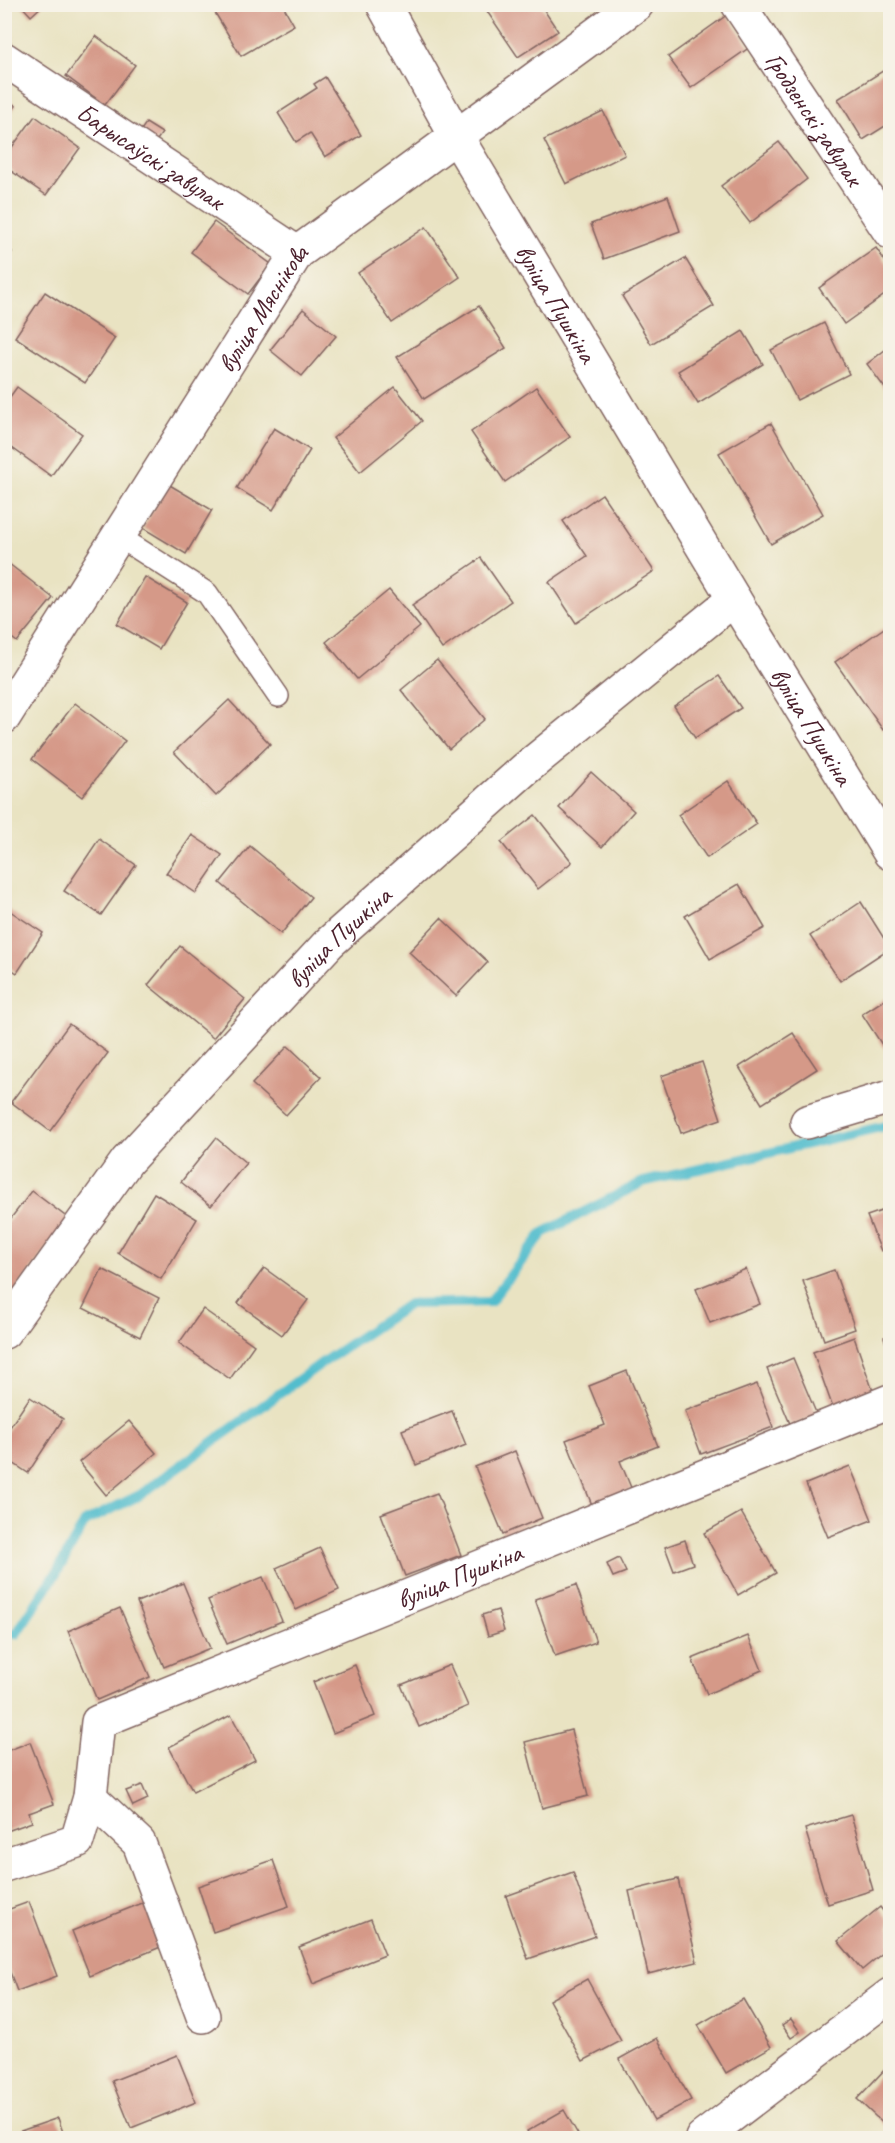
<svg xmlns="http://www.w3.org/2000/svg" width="895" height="2143" font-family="Caveat,sans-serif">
<rect width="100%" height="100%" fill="#f7f3e8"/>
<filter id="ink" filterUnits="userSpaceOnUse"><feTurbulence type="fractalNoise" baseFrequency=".0167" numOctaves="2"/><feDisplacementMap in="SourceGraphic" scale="12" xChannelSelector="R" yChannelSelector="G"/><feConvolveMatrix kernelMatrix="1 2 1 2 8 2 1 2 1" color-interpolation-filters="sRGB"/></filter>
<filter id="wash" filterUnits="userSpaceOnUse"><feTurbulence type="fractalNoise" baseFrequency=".008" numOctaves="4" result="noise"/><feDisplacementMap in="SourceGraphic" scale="24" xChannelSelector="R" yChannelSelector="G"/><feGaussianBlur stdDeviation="1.35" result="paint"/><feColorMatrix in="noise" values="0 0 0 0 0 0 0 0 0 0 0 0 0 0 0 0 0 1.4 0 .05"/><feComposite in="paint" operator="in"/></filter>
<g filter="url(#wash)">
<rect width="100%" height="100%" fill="#e9e3c2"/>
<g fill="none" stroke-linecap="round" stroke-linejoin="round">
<polyline stroke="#52bdcd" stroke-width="10" points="4,1634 16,1634 57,1572 85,1522 140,1495 319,1365 409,1304 490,1302 543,1233 643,1182 890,1125"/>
</g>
<g id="blocks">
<g fill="#d59988">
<polygon points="20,4 44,4 31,16"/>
<polygon points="213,4 282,4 294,25 241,56 211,6"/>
<polygon points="482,4 540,4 558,31 518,57"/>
<polygon points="727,15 750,47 691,88 668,57"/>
<polygon points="96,36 135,65 105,105 66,76"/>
<polygon points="889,67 890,123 863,140 838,99"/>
<polygon points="325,77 361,135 325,157 310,133 296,142 278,113 317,88 314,84"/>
<polygon points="4,97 16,106 4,121"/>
<polygon points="603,111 625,155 566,184 544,140"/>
<polygon points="35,116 80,148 46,195 4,166 4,158"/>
<polygon points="146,123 162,133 155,143 139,133"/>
<polygon points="779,142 807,179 750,223 721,186"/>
<polygon points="668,196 680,231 604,259 591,224"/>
<polygon points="214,222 271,264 248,294 191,252"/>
<polygon points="426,227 460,277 392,323 358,273"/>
<polygon points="4,247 12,252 4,263"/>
<polygon points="876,248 890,268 890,291 844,324 819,288"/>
<polygon points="685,258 714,306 651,344 622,296"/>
<polygon points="45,292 115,338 85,383 15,337"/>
<polygon points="479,306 506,348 424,399 397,357"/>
<polygon points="303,309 336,336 302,376 270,350"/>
<polygon points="824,323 849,374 797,400 771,350"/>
<polygon points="743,331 763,364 698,404 678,371"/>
<polygon points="890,346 890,395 867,364"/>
<polygon points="17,387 82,434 51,476 4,442 4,405"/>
<polygon points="395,387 422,421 360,472 333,438"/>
<polygon points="536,387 570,437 505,482 471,432"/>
<polygon points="771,423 823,514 771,544 719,453"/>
<polygon points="274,428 310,450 273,510 237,488"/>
<polygon points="168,484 212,510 186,554 143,528"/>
<polygon points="602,494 654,571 576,623 549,582 587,556 563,521"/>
<polygon points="481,558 511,601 442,649 412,605"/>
<polygon points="4,560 53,598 17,642 4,632"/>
<polygon points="145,577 187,602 159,649 117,624"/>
<polygon points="389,590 420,627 357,679 326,642"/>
<polygon points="887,626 890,632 890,725 883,730 835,662"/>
<polygon points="437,660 485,719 449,749 401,690"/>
<polygon points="719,676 741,708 695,738 674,706"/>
<polygon points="229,700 270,744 216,796 174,752"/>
<polygon points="75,703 125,741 82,797 32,759"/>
<polygon points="591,772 634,811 602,847 559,808"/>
<polygon points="728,781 757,824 707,858 678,815"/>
<polygon points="535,815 572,862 538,889 501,842"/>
<polygon points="192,835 222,855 196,893 166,873"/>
<polygon points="99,839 136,865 101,915 64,891"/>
<polygon points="250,846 311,897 281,934 220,883"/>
<polygon points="739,884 765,928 710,959 685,916"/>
<polygon points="861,902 890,948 840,981 810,936"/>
<polygon points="4,907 43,933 17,973 4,964"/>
<polygon points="441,918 488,962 456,996 409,952"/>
<polygon points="180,946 245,999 213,1038 148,985"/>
<polygon points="890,996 890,1048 886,1051 862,1014"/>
<polygon points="69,1024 108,1053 50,1131 11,1102"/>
<polygon points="793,1033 817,1069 762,1104 739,1067"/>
<polygon points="288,1046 321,1077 286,1115 252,1084"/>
<polygon points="702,1062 721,1119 681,1133 661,1076"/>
<polygon points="216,1138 246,1163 211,1206 181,1182"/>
<polygon points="32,1191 69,1219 9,1300 4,1297 4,1227"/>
<polygon points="154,1193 197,1219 161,1279 118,1253"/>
<polygon points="890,1208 890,1247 881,1251 867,1216"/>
<polygon points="264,1268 308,1300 282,1335 238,1303"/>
<polygon points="102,1269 159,1298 140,1337 83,1308"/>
<polygon points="746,1269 760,1304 710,1323 696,1289"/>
<polygon points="834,1270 855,1329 824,1340 803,1281"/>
<polygon points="203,1309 254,1345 230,1379 179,1343"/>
<polygon points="890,1335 890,1357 884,1337"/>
<polygon points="854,1337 874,1394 833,1408 813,1352"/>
<polygon points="793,1358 817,1415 791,1426 767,1369"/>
<polygon points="627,1371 658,1446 620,1461 632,1490 592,1505 566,1440 605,1425 589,1386"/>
<polygon points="757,1384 773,1427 701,1454 685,1411"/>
<polygon points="30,1397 63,1419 28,1473 4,1457 4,1436"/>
<polygon points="452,1411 466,1445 416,1465 402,1430"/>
<polygon points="129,1421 156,1453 106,1495 79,1462"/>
<polygon points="515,1451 542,1518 503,1534 475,1467"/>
<polygon points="850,1466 872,1520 828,1537 806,1484"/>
<polygon points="437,1493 461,1555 405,1576 381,1514"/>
<polygon points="741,1512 776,1573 738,1595 704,1533"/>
<polygon points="685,1540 693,1564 674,1571 665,1547"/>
<polygon points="320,1548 339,1590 296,1610 276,1568"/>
<polygon points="619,1558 626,1572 613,1577 607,1564"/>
<polygon points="263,1577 282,1621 227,1644 208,1600"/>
<polygon points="183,1583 210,1648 164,1667 137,1602"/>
<polygon points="576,1585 596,1642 555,1656 535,1599"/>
<polygon points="120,1608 150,1677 97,1700 68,1631"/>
<polygon points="498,1610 504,1631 488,1636 482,1615"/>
<polygon points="748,1636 762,1670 707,1694 692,1659"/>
<polygon points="355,1665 375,1716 333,1733 313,1682"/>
<polygon points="450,1665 468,1706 419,1727 401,1685"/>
<polygon points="231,1715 255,1760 193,1792 169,1747"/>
<polygon points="571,1730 588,1796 542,1808 525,1742"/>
<polygon points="30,1742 54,1804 29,1813 32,1822 7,1831 4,1826 4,1752"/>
<polygon points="142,1785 148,1799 133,1806 126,1791"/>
<polygon points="851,1815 873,1890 828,1904 805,1829"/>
<polygon points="273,1860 289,1906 213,1932 198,1886"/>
<polygon points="573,1872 595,1936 528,1959 506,1896"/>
<polygon points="678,1879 697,1962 648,1974 629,1891"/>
<polygon points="29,1902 57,1976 17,1991 4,1956 4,1911"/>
<polygon points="145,1902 163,1946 90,1976 72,1931"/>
<polygon points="880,1907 890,1920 890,1947 862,1970 838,1941"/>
<polygon points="371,1919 385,1955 313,1984 299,1947"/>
<polygon points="587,1979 621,2041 583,2061 549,2000"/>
<polygon points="743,1999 771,2047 726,2073 698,2025"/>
<polygon points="791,2019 800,2032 791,2038 782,2025"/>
<polygon points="657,2038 691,2100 654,2120 619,2059"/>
<polygon points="177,2055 196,2102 131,2128 112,2081"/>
<polygon points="890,2064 890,2130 857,2099"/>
<polygon points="564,2110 580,2138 531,2138 527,2131"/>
<polygon points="58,2118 65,2138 13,2138 12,2134"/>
</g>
</g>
</g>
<g filter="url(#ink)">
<use href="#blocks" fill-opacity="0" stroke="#826460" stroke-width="1.5"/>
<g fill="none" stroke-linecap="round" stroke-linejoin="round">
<g stroke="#826460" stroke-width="24">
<polyline id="lane" points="118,536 207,593 278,696"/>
</g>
<g stroke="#826460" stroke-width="36">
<g id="street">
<path id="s1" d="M 738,4 L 890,232"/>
<path id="s2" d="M 4,59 L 297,253"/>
<path id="s3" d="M 4,717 L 297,253 L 637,4"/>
<polyline points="807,1122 890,1097"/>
<path id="s4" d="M 4,1332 L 127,1161 L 329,943 L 525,769 L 734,599"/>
<polyline points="90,1797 139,1843 203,2016"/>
<path id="s5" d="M 4,1865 L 77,1841 L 90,1797 L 98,1722 L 890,1401"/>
<polyline points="702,2138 890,1995"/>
</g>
</g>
<g stroke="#826460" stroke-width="36">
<g id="secondary">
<path id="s6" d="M 383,4 L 456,136 L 734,599 L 890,853"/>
</g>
</g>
<use href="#lane" stroke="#fff" stroke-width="21"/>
<use href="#street" stroke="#fff" stroke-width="33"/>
<use href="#secondary" stroke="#fff" stroke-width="33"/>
</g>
</g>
<g text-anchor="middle" stroke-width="6" stroke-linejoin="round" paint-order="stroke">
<g font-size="26" fill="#4a1f2b" stroke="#f7f3e8">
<text dy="9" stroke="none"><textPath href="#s1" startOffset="138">Гродзенскі завулак</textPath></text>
<text dy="9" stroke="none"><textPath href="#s2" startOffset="176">Барысаўскі завулак</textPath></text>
<text dy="9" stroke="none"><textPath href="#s6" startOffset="346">вуліца Пушкіна</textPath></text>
<text dy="9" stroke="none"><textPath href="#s3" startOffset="484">вуліца Мяснікова</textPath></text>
<text dy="9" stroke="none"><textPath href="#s6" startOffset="840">вуліца Пушкіна</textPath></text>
<text dy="9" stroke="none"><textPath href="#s4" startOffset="519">вуліца Пушкіна</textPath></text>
<text dy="9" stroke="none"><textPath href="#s5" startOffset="588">вуліца Пушкіна</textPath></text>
</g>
</g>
<rect width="895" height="2143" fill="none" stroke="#f7f3e8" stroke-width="24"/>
</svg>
